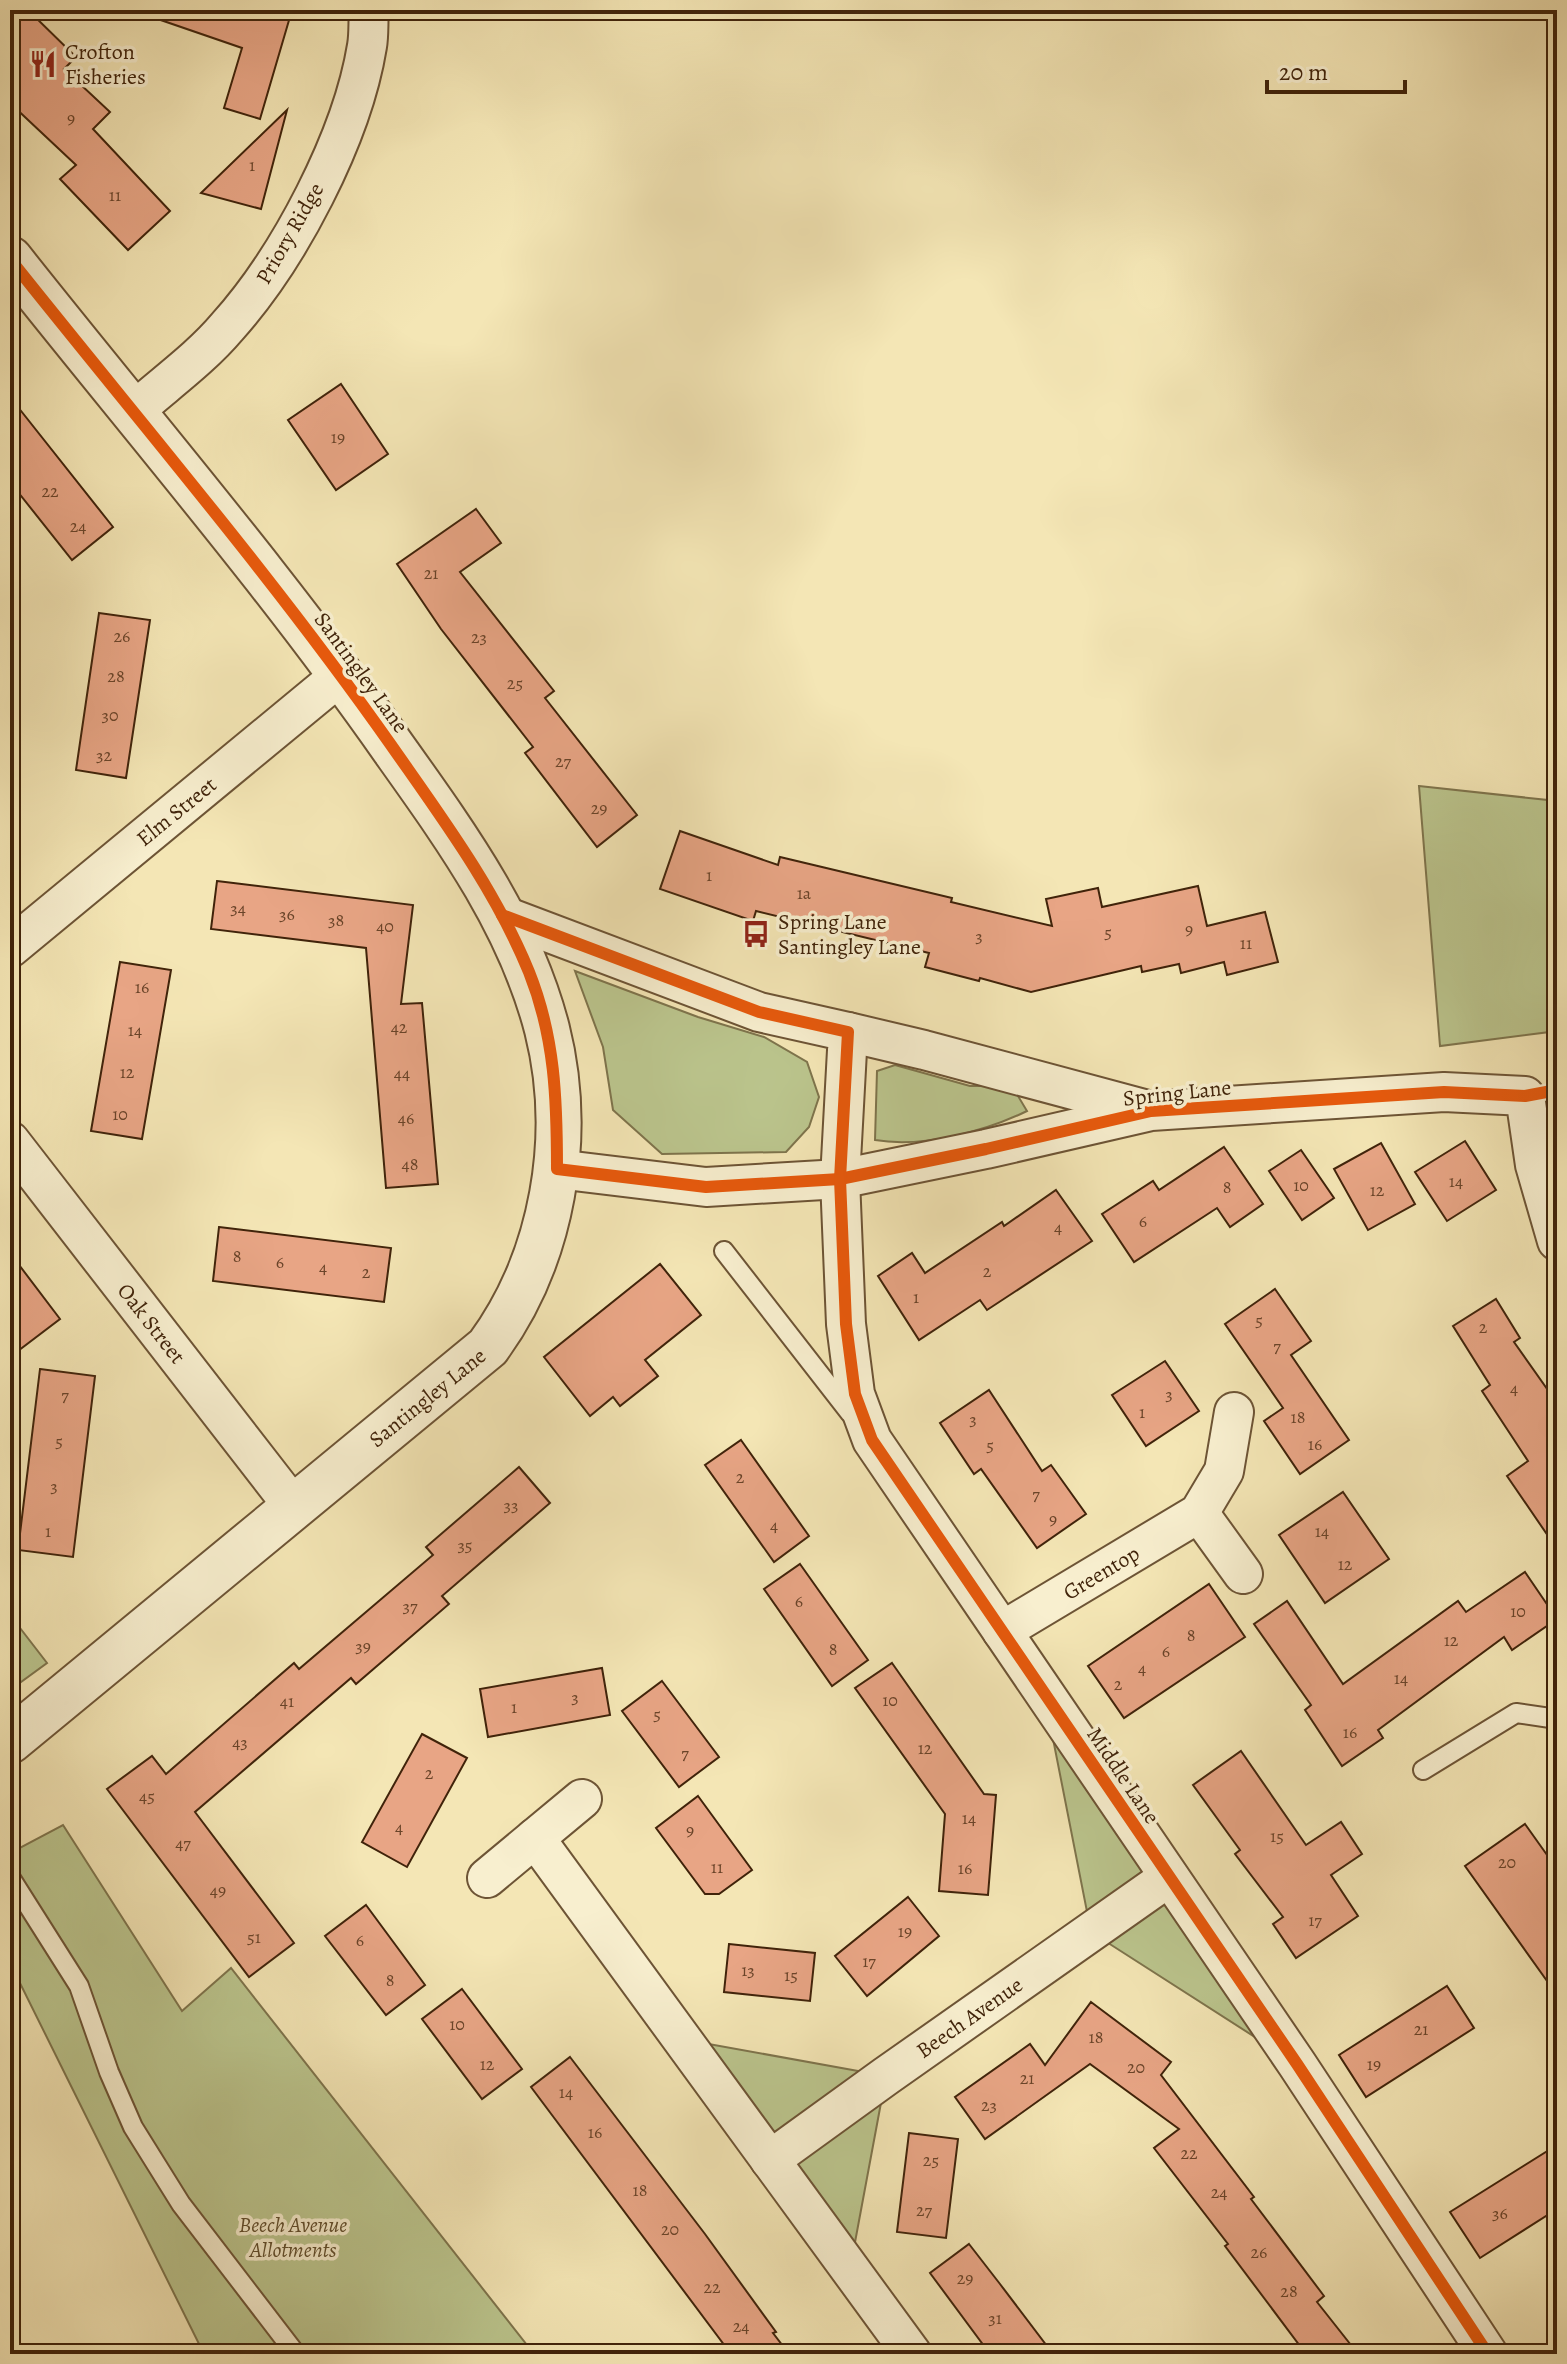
<svg xmlns="http://www.w3.org/2000/svg" width="1567" height="2364" font-family="Alegreya,serif">
<rect width="100%" height="100%" fill="#f4e6b5"/>
<filter id="stains"><feTurbulence type="fractalNoise" baseFrequency=".0025" numOctaves="4"/><feColorMatrix values="0 0 0 0 .2 0 0 0 0 .09 0 0 0 0 .02 0 0 0 .5 -.17"/></filter>
<radialGradient id="worn" r=".72"><stop offset=".6" stop-color="#630" stop-opacity="0"/><stop offset="1" stop-color="#630" stop-opacity=".3"/></radialGradient>
<g fill="#bbc58d" stroke="#7e744c" stroke-width="2">
<polygon points="1419,786 1557,801 1557,1031 1440,1046"/>
<polygon points="575,971 698,1017 764,1037 807,1062 819,1097 809,1127 786,1152 662,1154 613,1110 603,1047"/>
<path d="M 895,1065 L 970,1086 L 1000,1086 L 1015,1091 L 1027,1111 C 984,1132 922,1148 875,1140 L 877,1071 Z"/>
<polygon points="10,1615 47,1663 10,1690"/>
<polygon points="1044,1693 1297,2064 1091,1932"/>
<polygon points="63,1825 182,2011 231,1968 534,2354 204,2354 10,1963 10,1853"/>
<polygon points="681,2039 886,2076 850,2269"/>
</g>
<g fill="#e8a585" stroke="#40230a" stroke-width="2">
<polygon points="10,10 28,10 76,57 64,69 110,112 93,129 170,211 128,250 60,179 76,165 10,103"/>
<polygon points="150,10 292,10 260,119 224,108 242,48 149,16"/>
<polygon points="287,110 261,209 201,193"/>
<polygon points="341,384 388,454 336,490 288,420"/>
<polygon points="10,397 113,527 72,560 10,482"/>
<polygon points="476,509 501,543 460,572 554,691 545,698 637,815 597,847 525,753 533,747 441,629 397,564"/>
<polygon points="99,613 150,620 126,778 76,770"/>
<polygon points="680,831 778,865 780,857 952,898 951,902 1052,926 1046,899 1098,888 1102,907 1198,886 1207,926 1265,912 1278,962 1227,975 1224,962 1181,973 1179,964 1142,972 1141,966 1031,992 980,978 979,981 925,967 929,953 756,911 753,921 660,889"/>
<polygon points="217,881 413,905 401,1004 422,1003 438,1184 386,1188 366,948 211,929"/>
<polygon points="120,962 171,970 142,1139 91,1131"/>
<polygon points="1465,1141 1496,1190 1447,1221 1415,1172"/>
<polygon points="1381,1143 1415,1204 1368,1230 1334,1169"/>
<polygon points="1224,1147 1263,1204 1230,1227 1217,1208 1134,1262 1102,1214 1153,1181 1159,1190"/>
<polygon points="1301,1150 1334,1198 1302,1220 1269,1171"/>
<polygon points="1056,1190 1092,1241 987,1310 980,1300 919,1340 878,1276 912,1253 925,1273 1002,1222 1004,1226"/>
<polygon points="219,1227 391,1248 384,1302 213,1281"/>
<polygon points="10,1253 60,1319 10,1357"/>
<polygon points="660,1264 701,1315 645,1360 658,1376 620,1406 613,1397 590,1416 544,1357"/>
<polygon points="1275,1289 1311,1341 1291,1355 1349,1440 1300,1474 1264,1421 1283,1408 1225,1324"/>
<polygon points="1496,1299 1520,1338 1514,1342 1557,1403 1557,1549 1507,1476 1528,1461 1482,1391 1490,1385 1453,1326"/>
<polygon points="1165,1361 1199,1411 1146,1446 1112,1395"/>
<polygon points="40,1369 95,1376 73,1557 18,1550"/>
<polygon points="989,1390 1042,1471 1051,1465 1086,1514 1037,1548 981,1469 974,1474 940,1423"/>
<polygon points="741,1440 809,1536 774,1562 705,1465"/>
<polygon points="519,1467 550,1503 442,1596 449,1604 356,1684 351,1678 195,1812 294,1943 249,1977 107,1789 152,1756 166,1774 294,1663 299,1669 433,1555 426,1547"/>
<polygon points="1343,1492 1389,1559 1325,1603 1279,1535"/>
<polygon points="800,1564 868,1660 832,1686 764,1589"/>
<polygon points="1525,1572 1557,1619 1512,1650 1504,1637 1378,1730 1383,1738 1342,1766 1305,1710 1311,1705 1254,1624 1287,1601 1343,1684 1458,1601 1466,1612"/>
<polygon points="1209,1584 1245,1637 1124,1718 1088,1666"/>
<polygon points="892,1663 984,1794 996,1795 988,1895 939,1891 945,1814 855,1688"/>
<polygon points="602,1668 610,1715 488,1737 480,1689"/>
<polygon points="662,1681 719,1757 679,1787 622,1711"/>
<polygon points="422,1734 467,1758 407,1867 362,1842"/>
<polygon points="1241,1751 1306,1845 1341,1822 1362,1854 1331,1875 1358,1916 1296,1958 1273,1924 1283,1917 1235,1854 1240,1850 1193,1785"/>
<polygon points="698,1796 752,1870 719,1894 705,1894 656,1828"/>
<polygon points="1525,1824 1557,1869 1557,1995 1465,1866"/>
<polygon points="908,1897 939,1936 867,1996 835,1956"/>
<polygon points="366,1905 425,1985 386,2015 325,1936"/>
<polygon points="729,1944 815,1953 810,2001 724,1992"/>
<polygon points="1447,1986 1474,2028 1366,2097 1339,2055"/>
<polygon points="462,1989 522,2069 482,2099 422,2019"/>
<polygon points="1091,2002 1171,2062 1161,2075 1254,2197 1251,2199 1324,2296 1317,2302 1358,2354 1306,2354 1225,2246 1228,2244 1154,2148 1179,2129 1090,2064 985,2139 955,2097 1030,2044 1045,2065"/>
<polygon points="570,2057 705,2234 776,2332 773,2333 789,2354 731,2354 531,2087"/>
<polygon points="909,2133 958,2139 946,2238 897,2232"/>
<polygon points="1557,2145 1557,2209 1480,2258 1450,2212"/>
<polygon points="969,2244 1000,2284 1053,2354 990,2354 930,2273"/>
</g>
<g fill="none" stroke-linecap="round" stroke-linejoin="round">
<g stroke="#6d5435" stroke-width="22">
<g id="service">
<polyline points="724,1251 850,1413"/>
<polyline points="1423,1770 1516,1713 1557,1719"/>
<polyline points="10,1877 79,1986 109,2072 133,2127 181,2204 296,2354"/>
</g>
</g>
<g stroke="#6d5435" stroke-width="42">
<g id="minor">
<path d="M 132,413 C 163,385 200,359 227,327 C 289,258 352,138 367,46 C 369,35 368,22 369,10"/>
<polyline points="502,915 759,1012 848,1032 840,1179 846,1324 855,1394 872,1440 1297,2064 1488,2354"/>
<polyline points="10,948 342,674"/>
<polyline points="848,1032 924,1050 1144,1109"/>
<polyline points="10,1141 293,1506"/>
<polyline points="557,1169 706,1187 840,1179 986,1149 1151,1111 1444,1092 1525,1096 1535,1165 1557,1241"/>
<polyline points="1199,1513 1243,1574"/>
<polyline points="1002,1631 1199,1513 1224,1471 1234,1412"/>
<polyline points="535,1838 912,2354"/>
<polyline points="487,1878 582,1799"/>
<polyline points="770,2160 886,2076 1169,1877"/>
</g>
</g>
<g stroke="#6d5435" stroke-width="48">
<path id="tertiary" d="M 10,259 C 139,422 275,579 394,749 C 456,836 520,924 547,1029 C 574,1136 553,1258 488,1347 L 10,1741"/>
</g>
<use href="#service" stroke="#f8efcf" stroke-width="18"/>
<use href="#minor" stroke="#f8efcf" stroke-width="38"/>
<use href="#tertiary" stroke="#f8efcf" stroke-width="44"/>
<g stroke="#f8efcf" stroke-width="17">
<g id="cycleway">
<path d="M 10,259 C 138,420 273,577 391,745 C 442,818 495,889 529,972 C 555,1037 557,1100 557,1169 L 706,1187 L 840,1179 L 986,1149 L 1151,1111 L 1444,1092 L 1525,1096 L 1557,1090"/>
<polyline points="502,915 759,1012 848,1032 840,1179 846,1324 855,1394 872,1440 1297,2064 1488,2354"/>
</g>
</g>
<use href="#cycleway" stroke="#e8590c" stroke-width="12"/>
</g>
<defs>
<g id="restaurant-bare" transform="scale(2.16)"><path d="M-5-6h1v4h1v-4h1v4h1v-4h1v5L-1.5 .5V6h-2V.5L-5-1ZM5-6V6H3V1.5H1.5Q1.5-4 5-6Z" fill="#8f2418" stroke="#f8efcf" stroke-width="2.5" paint-order="stroke"/></g>
<g id="bus-bare" transform="scale(2.16)"><path d="M-5-6H5V4H4V6H2V4H-2V6H-4V4H-5ZM-3.5-4V0h7V-4ZM-3.5 1.2v1.5H-2V1.2ZM2 1.2v1.5H3.5V1.2Z" fill="#8f2418" stroke="#f8efcf" stroke-width="2.5" paint-order="stroke"/></g>
</defs>
<g fill-rule="evenodd">
<use href="#restaurant-bare" x="43" y="64"/>
<use href="#bus-bare" x="756" y="934"/>
</g>
<g text-anchor="middle" stroke-width="7" stroke-linejoin="round" paint-order="stroke">
<g font-size="18" fill="#6a4429">
<text x="71" y="124">9</text>
<text x="252" y="171">1</text>
<text x="115" y="201">11</text>
<text x="338" y="443">19</text>
<text x="50" y="497">22</text>
<text x="78" y="532">24</text>
<text x="431" y="579">21</text>
<text x="122" y="642">26</text>
<text x="479" y="643">23</text>
<text x="116" y="682">28</text>
<text x="515" y="689">25</text>
<text x="110" y="721">30</text>
<text x="104" y="761">32</text>
<text x="563" y="767">27</text>
<text x="599" y="814">29</text>
<text x="709" y="881">1</text>
<text x="804" y="899">1a</text>
<text x="238" y="914">34</text>
<text x="287" y="920">36</text>
<text x="336" y="926">38</text>
<text x="385" y="932">40</text>
<text x="1189" y="935">9</text>
<text x="1108" y="938">5</text>
<text x="979" y="942">3</text>
<text x="1246" y="949">11</text>
<text x="142" y="993">16</text>
<text x="399" y="1033">42</text>
<text x="135" y="1036">14</text>
<text x="127" y="1078">12</text>
<text x="402" y="1079">44</text>
<text x="120" y="1120">10</text>
<text x="406" y="1124">46</text>
<text x="410" y="1170">48</text>
<text x="1456" y="1187">14</text>
<text x="1301" y="1191">10</text>
<text x="1227" y="1193">8</text>
<text x="1377" y="1196">12</text>
<text x="1143" y="1227">6</text>
<text x="1058" y="1233">4</text>
<text x="237" y="1262">8</text>
<text x="280" y="1268">6</text>
<text x="323" y="1273">4</text>
<text x="987" y="1277">2</text>
<text x="366" y="1278">2</text>
<text x="916" y="1303">1</text>
<text x="1259" y="1326">5</text>
<text x="1483" y="1333">2</text>
<text x="1277" y="1352">7</text>
<text x="1514" y="1394">4</text>
<text x="1169" y="1400">3</text>
<text x="65" y="1401">7</text>
<text x="1142" y="1418">1</text>
<text x="1298" y="1423">18</text>
<text x="973" y="1425">3</text>
<text x="59" y="1447">5</text>
<text x="1315" y="1450">16</text>
<text x="990" y="1451">5</text>
<text x="740" y="1483">2</text>
<text x="54" y="1492">3</text>
<text x="1036" y="1500">7</text>
<text x="511" y="1511">33</text>
<text x="1053" y="1525">9</text>
<text x="774" y="1531">4</text>
<text x="48" y="1537">1</text>
<text x="1322" y="1537">14</text>
<text x="465" y="1551">35</text>
<text x="1345" y="1570">12</text>
<text x="799" y="1607">6</text>
<text x="410" y="1612">37</text>
<text x="1518" y="1617">10</text>
<text x="1191" y="1641">8</text>
<text x="1451" y="1646">12</text>
<text x="363" y="1652">39</text>
<text x="833" y="1655">8</text>
<text x="1166" y="1657">6</text>
<text x="1142" y="1674">4</text>
<text x="1401" y="1684">14</text>
<text x="1118" y="1690">2</text>
<text x="575" y="1703">3</text>
<text x="890" y="1706">10</text>
<text x="287" y="1707">41</text>
<text x="514" y="1713">1</text>
<text x="657" y="1720">5</text>
<text x="1350" y="1738">16</text>
<text x="240" y="1748">43</text>
<text x="925" y="1754">12</text>
<text x="685" y="1759">7</text>
<text x="429" y="1779">2</text>
<text x="147" y="1802">45</text>
<text x="969" y="1824">14</text>
<text x="399" y="1833">4</text>
<text x="690" y="1836">9</text>
<text x="1277" y="1842">15</text>
<text x="183" y="1849">47</text>
<text x="1507" y="1868">20</text>
<text x="717" y="1873">11</text>
<text x="965" y="1874">16</text>
<text x="218" y="1896">49</text>
<text x="1315" y="1926">17</text>
<text x="905" y="1937">19</text>
<text x="254" y="1943">51</text>
<text x="360" y="1946">6</text>
<text x="869" y="1967">17</text>
<text x="748" y="1976">13</text>
<text x="791" y="1981">15</text>
<text x="390" y="1986">8</text>
<text x="457" y="2030">10</text>
<text x="1421" y="2035">21</text>
<text x="1096" y="2043">18</text>
<text x="487" y="2070">12</text>
<text x="1374" y="2070">19</text>
<text x="1136" y="2073">20</text>
<text x="1027" y="2084">21</text>
<text x="566" y="2098">14</text>
<text x="989" y="2111">23</text>
<text x="595" y="2138">16</text>
<text x="1189" y="2159">22</text>
<text x="931" y="2166">25</text>
<text x="640" y="2196">18</text>
<text x="1219" y="2198">24</text>
<text x="924" y="2216">27</text>
<text x="1500" y="2219">36</text>
<text x="670" y="2235">20</text>
<text x="1259" y="2258">26</text>
<text x="965" y="2284">29</text>
<text x="712" y="2293">22</text>
<text x="1289" y="2297">28</text>
<text x="995" y="2324">31</text>
<text x="741" y="2332">24</text>
</g>
<g font-size="22" fill="#40230a" stroke="#f8efcf" text-anchor="start">
<text x="65" y="59">Crofton<tspan x="65" dy="25">Fisheries</tspan></text>
<text x="778" y="929">Spring Lane<tspan x="778" dy="25">Santingley Lane</tspan></text>
</g>
<g font-size="22" fill="#40230a" stroke="#f8efcf">
<text transform="translate(289 233) rotate(-60)" y="8">Priory Ridge</text>
<text transform="translate(362 672) rotate(54)" y="8">Santingley Lane</text>
<text transform="translate(176 811) rotate(-39)" y="8">Elm Street</text>
<text transform="translate(1177 1092) rotate(-6)" y="8">Spring Lane</text>
<text transform="translate(152 1323) rotate(52)" y="8">Oak Street</text>
<text transform="translate(427 1397) rotate(-39)" y="8">Santingley Lane</text>
<text transform="translate(1101 1572) rotate(-31)" y="8">Greentop</text>
<text transform="translate(1124 1775) rotate(56)" y="8">Middle Lane</text>
<text transform="translate(969 2017) rotate(-35)" y="8">Beech Avenue</text>
</g>
<g font-size="22" font-style="italic" fill="#5f4c2b" stroke="#f8efcf">
<text x="293" y="2232">Beech Avenue<tspan x="293" dy="25">Allotments</tspan></text>
</g>
</g>
<rect width="1567" height="2364" fill="none" stroke="#f4e6b5" stroke-width="40"/>
<rect x="12" y="12" width="1543" height="2340" fill="none" stroke="#40230a" stroke-width="4"/>
<rect x="20" y="20" width="1527" height="2324" fill="none" stroke="#40230a" stroke-width="2"/>
<path d="M1267 80v12h138v-12" fill="none" stroke="#40230a" stroke-width="4"/>
<text x="1279" y="80" font-size="24" fill="#40230a" stroke="#f8efcf" stroke-width="6" paint-order="stroke">20 m</text>
<rect width="100%" height="100%" filter="url(#stains)"/>
<rect width="100%" height="100%" fill="url(#worn)"/>
</svg>
